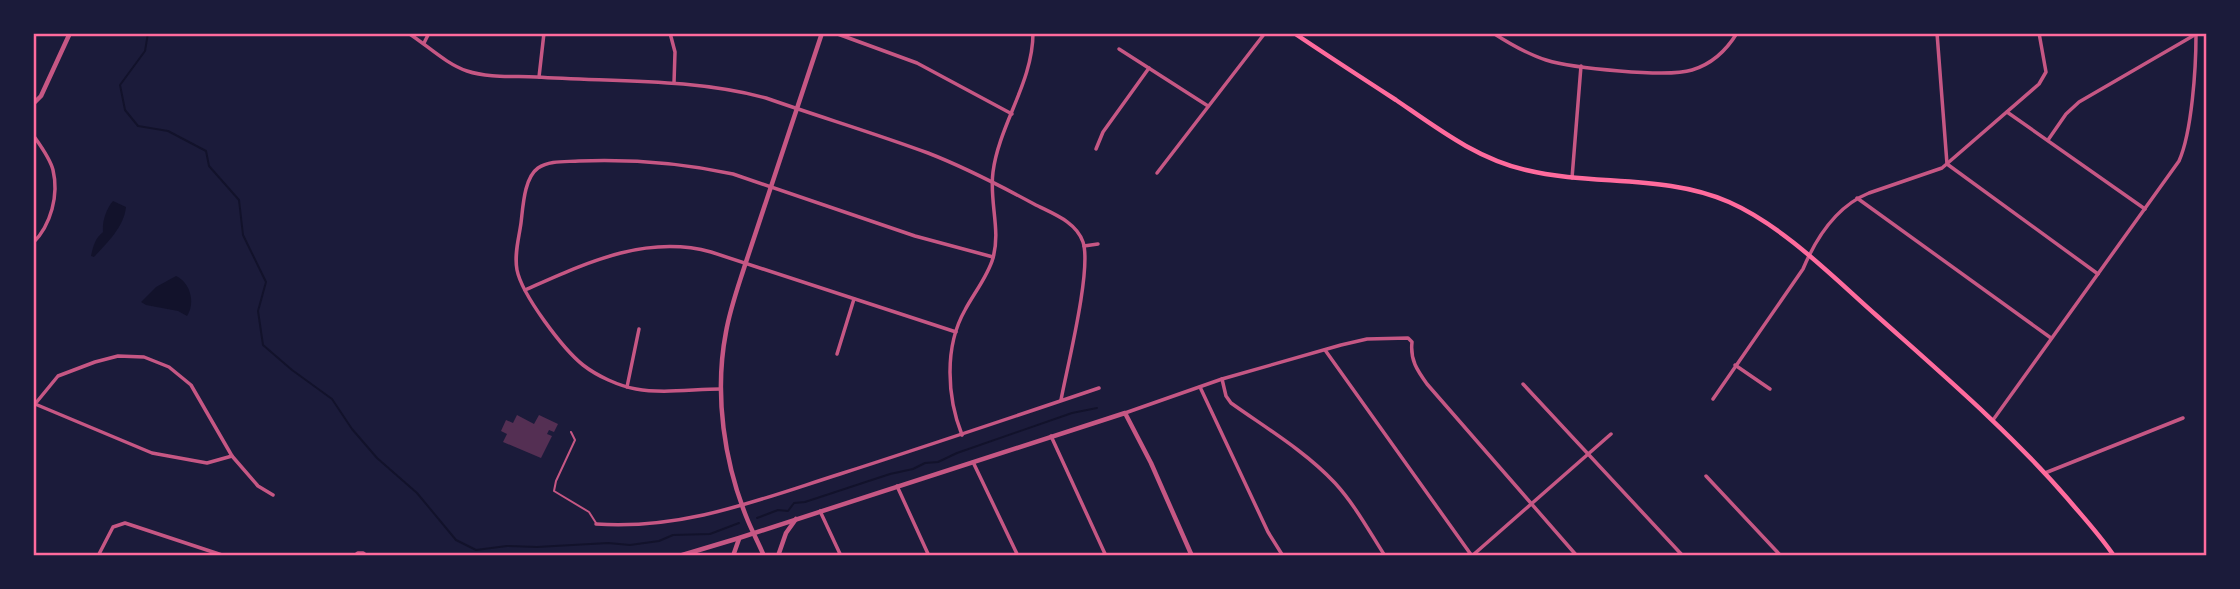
<svg xmlns="http://www.w3.org/2000/svg" width="2240" height="589" font-family="'Roboto Condensed',sans-serif">
<rect width="100%" height="100%" fill="#1b1b3a"/>
<g fill="#12122b">
<path d="M 113,201 L 126,207 C 124,227 107,243 94,257 L 91,256 C 93,247 95,238 103,232 C 102,222 106,209 113,201 Z"/>
<path d="M 176,276 C 190,282 196,303 187,316 L 178,311 L 146,305 L 141,302 L 156,287 Z"/>
</g>
<g fill="none" stroke-linecap="round" stroke-linejoin="round">
<g stroke="#12122b" stroke-width="2">
<polyline points="148,33 145,51 120,85 125,110 138,126 168,131 206,151 209,166 239,200 243,235 266,282 258,311 263,345 292,370 332,399 352,429 377,458 417,493 456,540 476,550 507,546 537,547 608,543 630,545 659,541 673,535 710,534 739,523"/>
<polyline points="757,518 778,510 788,511 794,503 805,502 890,474 913,469 925,463 938,462 957,453 1072,413 1097,408"/>
</g>
</g>
<polygon fill="#542f53" points="517,415 534,424 539,415 558,424 554,432 549,430 547,434 552,436 541,458 503,442 507,434 501,431 506,420 513,423"/>
<g fill="none" stroke-linecap="round" stroke-linejoin="round">
<polyline stroke="#c65784" stroke-width="2" points="571,432 575,440 556,481 554,491 589,512 596,523"/>
<g stroke="#c65784" stroke-width="3.5">
<path d="M 408,33 C 427,45 446,64 467,71 C 488,78 514,76 536,77 C 613,82 691,78 766,98 C 820,117 874,133 928,153 C 964,167 999,185 1034,204 C 1051,213 1076,221 1083,242 C 1092,269 1067,368 1061,400"/>
<polyline points="670,33 675,52 674,83"/>
<polyline points="835,33 917,63 1012,114"/>
<path d="M 1493,33 C 1510,44 1527,54 1546,60 C 1572,68 1667,78 1692,70 C 1712,64 1726,51 1737,33"/>
<polyline points="1937,33 1947,164 2098,274"/>
<polyline points="424,43 429,33"/>
<polyline points="1119,49 1208,106"/>
<polyline points="539,77 544,33"/>
<polyline points="2007,112 2145,209"/>
<path d="M 33,135 C 40,145 50,158 53,170 C 59,195 51,225 33,243"/>
<polyline points="2048,140 2066,114 2079,102 2198,33"/>
<polyline points="1096,149 1103,132 1149,68"/>
<polyline points="1157,173 1265,33"/>
<polyline points="1572,178 1581,66"/>
<polyline points="1857,198 2051,338"/>
<polyline points="1084,246 1098,244"/>
<path d="M 525,290 C 584,264 645,234 711,252 L 956,332"/>
<polyline points="1325,350 1472,556"/>
<polyline points="837,354 854,299"/>
<polyline points="1735,365 1770,389"/>
<path d="M 1222,379 L 1226,396 L 1231,403 C 1266,428 1305,451 1335,483 C 1355,505 1369,531 1385,556"/>
<polyline points="1523,384 1683,556"/>
<polyline points="627,387 639,329"/>
<polyline points="1200,387 1268,532 1283,556"/>
<path d="M 721,389 C 694,389 663,394 636,389 C 619,386 597,376 583,365 C 563,349 522,295 517,270 C 514,254 519,238 521,223 C 523,207 524,178 538,168 C 550,160 566,162 579,161 C 631,159 682,163 733,174 L 915,236 L 993,257"/>
<path d="M 1713,399 L 1803,269 C 1816,238 1837,206 1869,193 L 1942,168 L 2039,84 L 2046,72 L 2039,33"/>
<polyline points="35,404 58,376 95,362 118,356 144,357 169,367 191,385 232,456 258,486 273,495"/>
<polyline points="35,404 152,453 207,463 232,456"/>
<path d="M 1125,413 L 1222,379 L 1341,345 L 1367,339 L 1408,338 L 1412,342 C 1410,360 1417,370 1427,384 L 1577,556"/>
<path d="M 1993,420 L 2179,161 C 2192,132 2196,67 2196,35"/>
<path d="M 962,435 C 947,397 944,347 965,310 C 974,293 988,276 993,258 C 1001,230 989,201 993,172 C 999,125 1033,82 1033,33"/>
<polyline points="1051,436 1106,556"/>
<polyline points="973,462 1018,556"/>
<polyline points="2045,473 2183,418"/>
<polyline points="1706,476 1781,556"/>
<polyline points="897,486 929,556"/>
<polyline points="820,511 841,556"/>
<path d="M 596,524 C 684,530 758,500 840,474 C 927,446 1013,417 1099,388"/>
<polyline points="1473,555 1611,434"/>
<polyline points="98,556 113,527 125,523 225,556"/>
<polyline points="354,556 358,553 363,553 367,556"/>
</g>
<g stroke="#c65784" stroke-width="4.5">
<polyline points="33,104 41,96 70,33"/>
<polyline points="679,556 739,538 1125,413 1151,463 1192,556"/>
<polyline points="733,556 739,539"/>
<path d="M 764,556 C 759,544 753,533 748,521 C 724,463 714,394 726,332 C 730,309 738,287 745,265 L 822,33"/>
<polyline points="778,556 786,533 796,519"/>
</g>
<path stroke="#ff6b9d" stroke-width="4.5" d="M 1294,33 C 1328,56 1362,78 1396,100 C 1437,128 1477,159 1526,170 C 1592,186 1666,174 1729,202 C 1783,226 1832,276 1876,315 C 1942,374 2009,431 2067,498 C 2083,517 2100,535 2114,556"/>
</g>
<rect width="2240" height="589" fill="none" stroke="#1b1b3a" stroke-width="70"/>
<rect x="35" y="35" width="2170" height="519" fill="none" stroke="#ff6b9d" stroke-width="2.5"/>
</svg>
